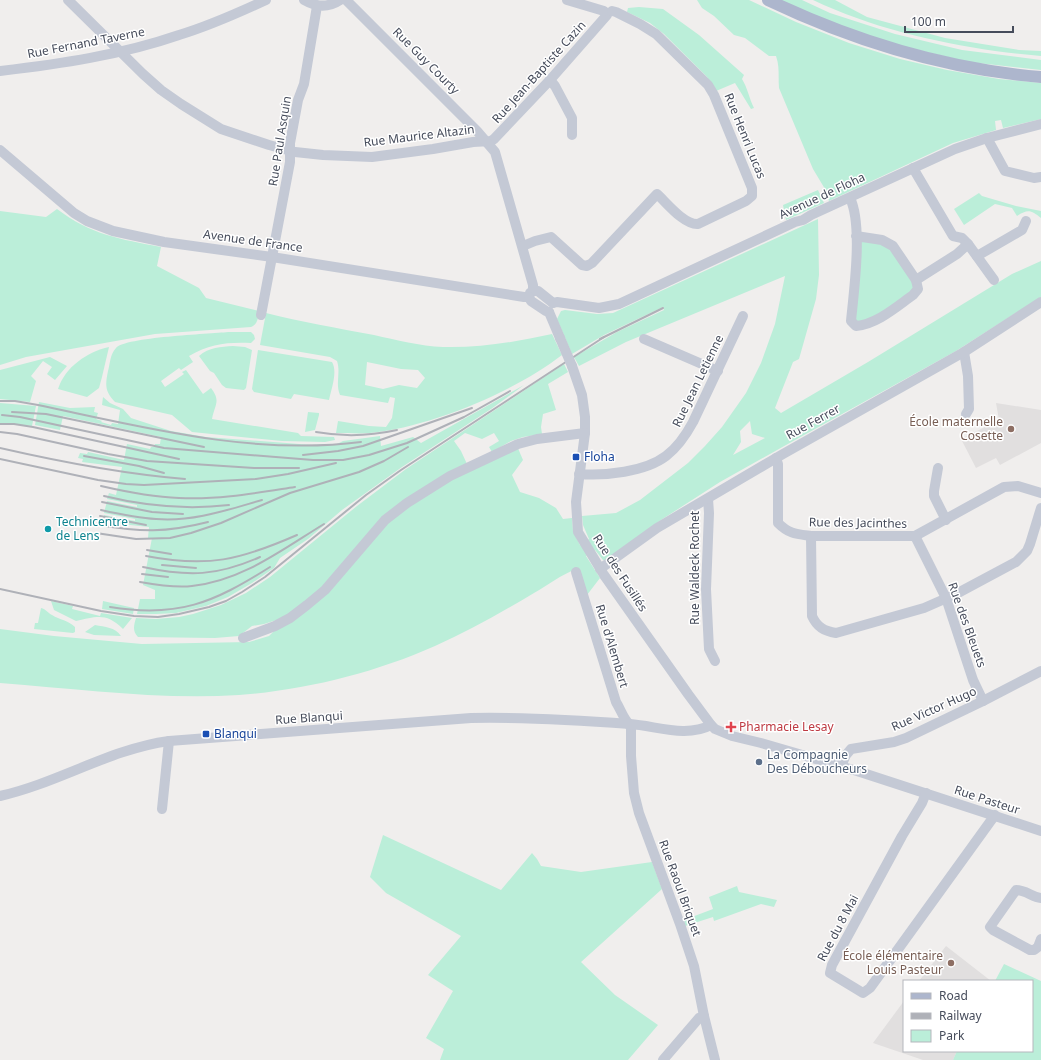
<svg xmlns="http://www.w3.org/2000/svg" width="1041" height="1060" font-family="'Noto Sans',sans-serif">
<rect width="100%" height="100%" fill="#f0eeed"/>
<g fill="#e1dfdf">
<polygon points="996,403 1041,410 1041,443 1000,465 996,458 976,468 961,439 999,420"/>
<polygon points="946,946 991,981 919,981"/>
<polygon points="904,1001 904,1051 957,1051 953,1060 923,1060 873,1043"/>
</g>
<g fill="#bbeed9" fill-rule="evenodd">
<path d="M 697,0 L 749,0 L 796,22 L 849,43 L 900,59 L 947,70 L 999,79 L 1041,83 L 1041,119 L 1003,128 L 1001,120 L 995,121 L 996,130 L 953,143 L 829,201 L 825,189 L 813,169 L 779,88 C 778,77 780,67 776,56 L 769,56 L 745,38 L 734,35 L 714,16 L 702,8 Z"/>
<polygon points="779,0 802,0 830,13 895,34 962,50 1041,60 1041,70 969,62 905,47 838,26"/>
<path d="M 813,0 L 835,0 L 867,17 L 945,38 L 1019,50 L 1041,51 L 1041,56 C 1026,55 1011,53 995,51 C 933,42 870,27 813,0 Z"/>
<path d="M 639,7 L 663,9 L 699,35 L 744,75 L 742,79 C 748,89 749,98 754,108 L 751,109 L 735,83 L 716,91 L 707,77 L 664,34 L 650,23 L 627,12 L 628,8 Z"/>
<polygon points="818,190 824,203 786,220 783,205"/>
<path d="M 979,193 L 982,196 L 1016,206 L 1041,211 L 1041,218 C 1031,210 1028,209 1017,216 L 1012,208 L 995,204 L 964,225 L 954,209 Z"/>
<path d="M 57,209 C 91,235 120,239 161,247 L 157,266 L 199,288 L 206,298 L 259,311 C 258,318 258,324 251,327 L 155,334 L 26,357 L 0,365 L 0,211 L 46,217 Z"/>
<path d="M 818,219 L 819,275 L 816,299 L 799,359 L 793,362 L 775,408 L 781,413 L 868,362 L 1012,274 L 1041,261 L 1041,297 L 956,351 L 786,445 L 720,482 L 661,520 L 606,560 L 603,560 L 595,550 L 586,556 L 600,578 L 587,595 L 576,569 C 561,575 548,585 534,593 C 502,612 469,631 435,646 C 374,673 306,690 239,695 C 160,700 79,689 0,683 L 0,629 L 54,636 L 142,644 L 249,642 L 269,636 L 276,629 L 302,612 L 390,519 L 432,490 L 517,446 L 523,460 L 512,475 L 520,492 L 539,498 L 556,508 L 563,519 L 572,518 L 573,531 L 580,545 L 589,539 L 583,525 L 582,516 L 616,513 L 640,500 L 688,463 L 705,446 L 722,427 L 746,393 L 761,363 L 775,324 L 785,276 L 626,342 L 579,366 L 574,357 L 617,332 L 664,310 L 663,307 L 604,335 L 572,354 L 557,319 L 561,311 L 565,310 L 597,314 L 613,313 ZM 750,421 L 752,434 L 765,438 L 733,455 L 741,442 L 740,431 Z"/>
<polygon points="856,236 882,240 916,280 913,295 856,326"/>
<path d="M 266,313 C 301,322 337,328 374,335 C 396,340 420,346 443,347 C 480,348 516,342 552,334 L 562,355 C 514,392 431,427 370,433 C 359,434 348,433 336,433 L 338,421 L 369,426 L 386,427 L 392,418 L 395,398 L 390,397 L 388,403 L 340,395 C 335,383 341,373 337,361 L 330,357 L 260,345 ZM 367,362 L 401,369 L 418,370 L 425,378 L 417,388 L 399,385 L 383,389 L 365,385 Z"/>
<path d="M 228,332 L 251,332 L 254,335 L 255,339 L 251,343 C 227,342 210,344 189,356 L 193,362 L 181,370 L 179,368 L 161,381 L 165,387 L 184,374 L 182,372 L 186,370 L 203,394 L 211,388 C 221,401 215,404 212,419 L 298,433 L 301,436 L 334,437 L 335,440 L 325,442 L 282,441 L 192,432 L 172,415 L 115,402 C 105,391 105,386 108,371 C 110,364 110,354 116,348 C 125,337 209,334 228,332 Z"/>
<path d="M 233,346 L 245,347 L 252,350 L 246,388 L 244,390 L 226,388 L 222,385 L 214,373 L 210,371 L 199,356 C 209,347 221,347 233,346 Z"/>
<path d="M 109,347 L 102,377 L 99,388 L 87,397 L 58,389 C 65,367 87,352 109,347 Z"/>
<path d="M 258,350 L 332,362 C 338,372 331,390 329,400 L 294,394 L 291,399 L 254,392 L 252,389 Z"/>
<polygon points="50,357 67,366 55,380 47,374 52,367 43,361 31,376 36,381 30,402 0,399 0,370"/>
<path d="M 564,364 L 568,372 L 548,384 L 556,410 L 543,414 L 541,427 L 542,434 L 523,437 L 511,441 L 492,452 L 489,447 L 499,441 L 494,433 L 482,439 L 465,433 L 454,441 L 461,451 L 467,464 L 397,506 L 317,593 L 283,618 L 264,624 L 252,626 L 239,636 L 215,638 L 138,637 C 132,631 134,625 136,618 L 156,619 L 179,617 L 193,614 L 221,605 L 246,593 L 270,577 L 357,506 L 406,469 Z"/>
<polygon points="524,385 491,409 402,467 342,510 308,539 280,558 274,568 252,583 228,597 206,606 176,613 156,614 137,614 140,599 155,599 155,590 143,585 152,538 148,538 149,527 121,524 103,520 104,515 135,521 135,519 104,513 107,501 137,507 137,505 107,499 109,493 116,495 122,467 82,462 83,459 78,458 80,453 87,454 88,452 124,460 127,444 150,449 151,447 154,447 155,444 160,444 161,437 63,416 60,430 35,425 39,402 70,408 95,407 94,412 98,413 96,419 102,421 101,422 111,425 112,423 118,424 120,410 102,405 103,397 110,403 123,409 131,418 171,431 206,437 312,445 337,444 343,441 380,436 381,446 413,437 421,443"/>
<polygon points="0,403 36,406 32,426 0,423"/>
<polygon points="308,412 319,413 319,415 315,430 305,432"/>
<path d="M 51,601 L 73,606 L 72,609 L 100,616 L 101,613 L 132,618 L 123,629 C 106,612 96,617 76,621 L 54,610 Z"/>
<polygon points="103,601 134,608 133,614 102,609"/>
<path d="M 41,608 C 46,609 48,613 52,615 C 60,620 68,620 75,627 L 75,632 L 73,633 L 34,629 L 35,623 L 38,623 Z"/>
<path d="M 95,625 C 105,627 115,627 121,636 L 94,635 L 85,632 Z"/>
<polygon points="383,835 501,890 532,853 537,859 541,866 581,872 652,862 662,889 581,962 615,995 658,1025 628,1060 440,1060 444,1049 426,1038 453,991 428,975 461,936 386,893 370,877"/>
<polygon points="737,886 739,892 777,900 774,907 761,904 714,921 713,917 685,926 684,920 713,909 709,897"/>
<polygon points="1004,964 1041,981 1041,1060 953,1060 957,1051 1032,1051 1032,981 995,981"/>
</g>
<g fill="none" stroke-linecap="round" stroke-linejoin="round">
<g stroke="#c4c9d5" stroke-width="10">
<polyline points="68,0 143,74 161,90 181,104 221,129 269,145 295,152 323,155 372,157 433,149 473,142 491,141 494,139 550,80 607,15"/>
<path d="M 304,0 C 316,7 328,8 340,0"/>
<polyline points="346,0 477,131 495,152 533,285 533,291 530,293 529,297"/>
<polyline points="567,0 604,11"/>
<path d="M 0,71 C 60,64 121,55 179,35 C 209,26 238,13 266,0"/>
<polyline points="550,80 555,86 572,118 572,135"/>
<polyline points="987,138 1005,171 1034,178 1041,177"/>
<polyline points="0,150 74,213 87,221 113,231 164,242 272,257 524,297 529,297"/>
<polyline points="913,168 953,236 962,238 968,244 994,280"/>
<path d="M 850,198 C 863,225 854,290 851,321 L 856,326 C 877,324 896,307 913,295 L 918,289 L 916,280 L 893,246 L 882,240 L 856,236"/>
<path d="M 523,246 L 535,241 L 551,237 L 582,265 L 587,266 L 592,263 L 657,194 C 667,203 684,225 698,224 L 746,201 L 752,196 L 752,188 L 714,95 L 708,85 L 656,34 L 640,24 L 616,12 L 612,11"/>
<polyline points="977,256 1022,230 1026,221"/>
<polyline points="916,280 957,254 968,244"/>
<polyline points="533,291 538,291 553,303"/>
<polyline points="529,297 531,301 546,311 549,312"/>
<polyline points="553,303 557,302 599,308 619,304 795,222 803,220 811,215 955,149 987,138 1041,124"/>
<polyline points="549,312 560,338"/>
<polyline points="261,315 290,162 290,143 298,100 304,84 317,6"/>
<polyline points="644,339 718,371"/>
<polyline points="964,352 968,376 969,409 966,414"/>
<polyline points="572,366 582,395 585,417 585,433 576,502 578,532 604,575 688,694 711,725 715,729 732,736 761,743 857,771 1041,831"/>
<path d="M 776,458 L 778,464 L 778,523 C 789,534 796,534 811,536 L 915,536 L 1004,487 L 1018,486 L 1041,493"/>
<polyline points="938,468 934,491 934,496 946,520"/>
<path d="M 579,474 C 605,476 645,472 666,456 C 678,447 686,435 693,422 L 743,316"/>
<polyline points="708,499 709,513 706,589 709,649 715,661"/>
<path d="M 811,536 L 812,616 C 817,627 824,631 836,633 L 924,608 L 956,594 L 1016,562 L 1027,551 L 1030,544 L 1041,508"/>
<polyline points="915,536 946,598 973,680 983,701"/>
<polyline points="600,569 657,528 783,454 964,352 1041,302"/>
<path d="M 576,572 L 616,702 C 621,710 623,718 629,724"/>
<polyline points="243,638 275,626 290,618 307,605 325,590 385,520 407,503 450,476 518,444 537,439 585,433"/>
<polyline points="629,724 631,728 631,756 634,793 639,813 680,924 694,966 704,1016 715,1060"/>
<polyline points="841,766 846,755 851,749 894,742 906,738 983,701 1041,671"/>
<polyline points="926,793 922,803 902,836 832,965 830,973 863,993 870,988 995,815"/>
<path d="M 0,796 C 58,783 110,749 169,741 L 471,718 C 524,717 577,720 630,724 C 657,726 686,738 711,725"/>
<polyline points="162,809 169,741"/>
<path d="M 1041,898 C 1032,897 1026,890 1016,890 L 990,927 L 993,930 L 1030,950 L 1034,950 L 1038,947 L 1041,939"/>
<polyline points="663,1060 699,1018 704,1016"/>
</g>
<path stroke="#adb6cd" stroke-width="12" d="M 768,0 C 854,41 946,69 1041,77"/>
<g stroke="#afb1b8" stroke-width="2">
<polyline points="600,339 663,308"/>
<path d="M 0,401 L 15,401 L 38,405 C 143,427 252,456 361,442"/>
<polyline points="12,412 46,414 204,447"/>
<polyline points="2,415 20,417 164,448 313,460 343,460 369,455 407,443 464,417 510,391"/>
<polyline points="0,424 14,424 33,427 179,459"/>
<polyline points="0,432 17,434 108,454 147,461 254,468 299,468"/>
<path d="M 316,432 C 344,437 370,436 397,430"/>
<path d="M 0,448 C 61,462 123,474 185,479"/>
<polyline points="303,455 338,451 363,446 472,408"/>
<polyline points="84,456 139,466 164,473"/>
<polyline points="0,459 98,480 126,484 144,485 256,479 288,474 336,463"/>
<path d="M 101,486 C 127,492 152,497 179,498 C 218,500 256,493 295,487"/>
<path d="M 104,496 C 145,506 187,510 229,505"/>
<polyline points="102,502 152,512 183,514"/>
<path d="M 101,510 C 119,514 137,518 156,519 C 193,522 227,510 262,500"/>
<polyline points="100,516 146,525"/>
<path d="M 98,525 C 141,532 165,533 208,522"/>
<polyline points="96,533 136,539 170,538 191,533 221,523 290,493 359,472 384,461 408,447"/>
<polyline points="147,550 171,554"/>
<path d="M 146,556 C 208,568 240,560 297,535"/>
<polyline points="162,565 196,568"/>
<path d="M 143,567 C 189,577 217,576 260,557"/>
<polyline points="142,574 168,577"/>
<path d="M 140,582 C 157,585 175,588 192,586 C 242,581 283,549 324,524"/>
<polyline points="0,589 101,611 134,616 158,617 179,614 209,607 226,601 242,592 265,577 366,495 401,470 604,337"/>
<path d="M 110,607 C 178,618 213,603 270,567"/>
</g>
<polyline stroke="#c4c9d5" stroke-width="10" points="560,338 572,366"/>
</g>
<g fill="#8d6e63" stroke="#fff" stroke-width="1.5">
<circle cx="1011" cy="429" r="4"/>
<circle cx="951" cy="963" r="4"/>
</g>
<g fill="#1a4fb4" stroke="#fff" stroke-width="1.5">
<rect x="572" y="453" width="8" height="8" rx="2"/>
<rect x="202" y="730" width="8" height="8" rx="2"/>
</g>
<circle fill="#0f9aa8" stroke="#fff" stroke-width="1.5" cx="48" cy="529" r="4"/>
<path fill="#e0444e" stroke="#fff" stroke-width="1.5" d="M729 721h4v4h4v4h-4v4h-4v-4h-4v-4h4z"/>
<circle fill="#5c6f8a" stroke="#fff" stroke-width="1.5" cx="759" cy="762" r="4"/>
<g text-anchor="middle" stroke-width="3" stroke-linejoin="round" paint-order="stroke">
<g font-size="12" fill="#464c5b" stroke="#fff">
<text transform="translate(86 43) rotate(-11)" y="4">Rue Fernand Taverne</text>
<text transform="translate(426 61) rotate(45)" y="4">Rue Guy Courty</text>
<text transform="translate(539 72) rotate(-48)" y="4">Rue Jean-Baptiste Cazin</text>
<text transform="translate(419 136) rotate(-7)" y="4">Rue Maurice Altazin</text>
<text transform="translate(745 136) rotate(68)" y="4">Rue Henri Lucas</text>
<text transform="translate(280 141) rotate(-81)" y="4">Rue Paul Asquin</text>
<text transform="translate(822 196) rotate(-25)" y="4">Avenue de Floha</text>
<text transform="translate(253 241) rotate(8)" y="4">Avenue de France</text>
<text transform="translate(698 381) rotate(-64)" y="4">Rue Jean Letienne</text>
<text transform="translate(813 422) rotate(-29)" y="4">Rue Ferrer</text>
<text transform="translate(858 523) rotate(1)" y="4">Rue des Jacinthes</text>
<text transform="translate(695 568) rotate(-90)" y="4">Rue Waldeck Rochet</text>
<text transform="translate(620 573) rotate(57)" y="4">Rue des Fusillés</text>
<text transform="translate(967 625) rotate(70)" y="4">Rue des Bleuets</text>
<text transform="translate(612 646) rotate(73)" y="4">Rue d'Alembert</text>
<text transform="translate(934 709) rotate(-24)" y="4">Rue Victor Hugo</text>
<text transform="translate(309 718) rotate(-4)" y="4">Rue Blanqui</text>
<text transform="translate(987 800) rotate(18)" y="4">Rue Pasteur</text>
<text transform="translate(680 888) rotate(70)" y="4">Rue Raoul Briquet</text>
<text transform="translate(838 928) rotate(-62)" y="4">Rue du 8 Mai</text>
</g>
<g font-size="12" fill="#785e54" stroke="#fff" text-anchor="end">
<text x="1003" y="426">École maternelle<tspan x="1003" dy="14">Cosette</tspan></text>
<text x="943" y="960">École élémentaire<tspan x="943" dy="14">Louis Pasteur</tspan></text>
</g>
<g font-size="12" fill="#164399" stroke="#fff" text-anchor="start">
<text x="584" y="461">Floha</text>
<text x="214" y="738">Blanqui</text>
</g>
<g font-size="12" fill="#0d838f" stroke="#fff" text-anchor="start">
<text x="56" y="526">Technicentre<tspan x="56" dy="14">de Lens</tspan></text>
</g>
<g font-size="12" fill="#be3a42" stroke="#fff" text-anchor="start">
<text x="739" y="731">Pharmacie Lesay</text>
</g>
<g font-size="12" fill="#4e5e75" stroke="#fff" text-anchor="start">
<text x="767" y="759">La Compagnie<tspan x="767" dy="14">Des Déboucheurs</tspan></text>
</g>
</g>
<rect x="903" y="980" width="130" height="72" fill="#ffffff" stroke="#b5b7bd"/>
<rect x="911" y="993" width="20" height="6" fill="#adb6cd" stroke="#b5b7bd"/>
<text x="939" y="1000" font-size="12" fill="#464c5b">Road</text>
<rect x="911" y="1013" width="20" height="6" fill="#afb1b8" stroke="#b5b7bd"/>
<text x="939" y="1020" font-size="12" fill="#464c5b">Railway</text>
<rect x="911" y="1030" width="20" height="12" fill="#bbeed9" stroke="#b5b7bd"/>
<text x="939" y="1040" font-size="12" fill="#464c5b">Park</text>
<path d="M905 26v6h108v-6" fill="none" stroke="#464c5b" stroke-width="2"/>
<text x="911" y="26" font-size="12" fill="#464c5b" stroke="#ffffff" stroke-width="3" paint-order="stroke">100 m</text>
</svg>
